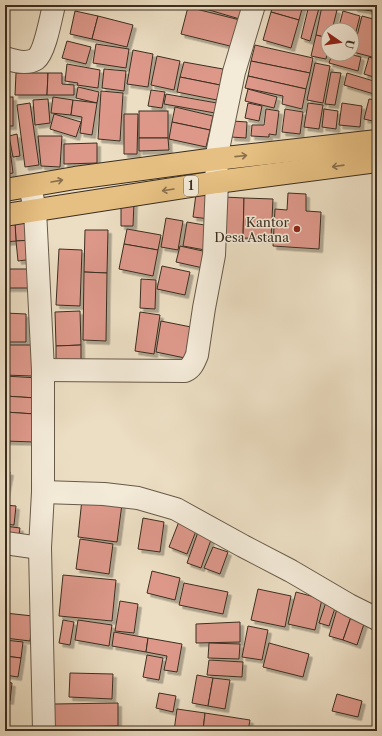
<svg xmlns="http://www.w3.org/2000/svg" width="382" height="736" font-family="'Libre Caslon Text',serif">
<defs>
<filter id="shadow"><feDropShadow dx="3.5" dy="3.5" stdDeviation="0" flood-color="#0004"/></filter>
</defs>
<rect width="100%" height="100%" fill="#ecdec3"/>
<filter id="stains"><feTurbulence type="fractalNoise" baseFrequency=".005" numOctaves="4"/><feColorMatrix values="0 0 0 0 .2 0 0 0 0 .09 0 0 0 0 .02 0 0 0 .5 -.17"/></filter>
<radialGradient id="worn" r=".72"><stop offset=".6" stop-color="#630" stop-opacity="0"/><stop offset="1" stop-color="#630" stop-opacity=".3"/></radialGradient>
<g fill="#dd988a" stroke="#3b2e20" filter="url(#shadow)">
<polygon points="200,5 247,5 243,20 199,7"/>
<polygon points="273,5 303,5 299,20 271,12"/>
<polygon points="309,5 319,8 310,41 301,38"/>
<polygon points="354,5 377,5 377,12 354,8"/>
<polygon points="322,6 337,10 332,30 328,30 328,38 316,35"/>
<polygon points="188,7 240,20 234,47 181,34"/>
<polygon points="75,11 98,16 92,39 70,34"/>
<polygon points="343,11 360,16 352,47 352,30 338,30"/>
<polygon points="271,12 299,20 291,48 263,40"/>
<polygon points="98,16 133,25 127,47 92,39"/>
<polygon points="362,16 377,20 377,54 376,58 353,52"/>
<polygon points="316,35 328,38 328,49 326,59 311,56"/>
<polygon points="67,41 91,47 86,64 62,58"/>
<polygon points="96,44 129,49 126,68 93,63"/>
<polygon points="255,45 313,58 310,73 251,61"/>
<polygon points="133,50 153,54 148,87 127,84"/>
<polygon points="332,54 349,54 361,57 358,71 329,63"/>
<polygon points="157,56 180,61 174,90 151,85"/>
<polygon points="369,57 377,60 377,78 364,74"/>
<polygon points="251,61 310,73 306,89 248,76"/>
<polygon points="184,62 223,69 220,85 180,77"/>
<polygon points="315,63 330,66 323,103 307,100"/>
<polygon points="67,64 100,70 98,88 77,85 78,83 65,81"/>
<polygon points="104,69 126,71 124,91 102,88"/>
<polygon points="331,72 341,73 335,105 325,104"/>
<polygon points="16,73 48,73 47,95 15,95"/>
<polygon points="48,73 62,73 62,84 74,85 74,95 47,95"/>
<polygon points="347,73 377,82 377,95 344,85"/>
<polygon points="248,76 306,89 302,109 282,104 283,96 245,88"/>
<polygon points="180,77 220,85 217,100 177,92"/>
<polygon points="78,87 99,92 97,103 76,98"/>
<polygon points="248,89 277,97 274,108 245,101"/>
<polygon points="151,90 165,92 162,108 148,106"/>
<polygon points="101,91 123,93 120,141 98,139"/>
<polygon points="166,94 217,103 215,113 164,104"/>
<rect x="5" y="97" width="8" height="29"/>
<polygon points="53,97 73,100 71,115 51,113"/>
<polygon points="48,99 50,123 35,125 33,100"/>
<polygon points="369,99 377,100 377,122 364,119"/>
<polygon points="73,100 97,103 92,135 80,133 82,117 71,115"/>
<polygon points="30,103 39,165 25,167 17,105"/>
<polygon points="248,103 262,106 259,121 245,118"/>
<polygon points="308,103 323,105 319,129 304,127"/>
<polygon points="342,103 362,106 360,127 339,125"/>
<polygon points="175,107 213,116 210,130 172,122"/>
<polygon points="266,109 279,111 276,135 269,134 269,137 251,136 252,125 264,125"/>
<polygon points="285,109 303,112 300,134 282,132"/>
<polygon points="324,109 338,111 336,129 322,127"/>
<rect x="139" y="111" width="29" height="27"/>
<polygon points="54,114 81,122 76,137 50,129"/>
<polygon points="124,114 138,114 137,154 124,154"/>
<polygon points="233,121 247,122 246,138 231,137"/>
<polygon points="172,122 210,130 206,147 169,139"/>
<polygon points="17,134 20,156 13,157 9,136"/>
<polygon points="38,136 62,136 60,167 41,166"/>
<polygon points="139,138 168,138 169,150 139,151"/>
<polygon points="8,139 11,157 5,158 5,140"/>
<polygon points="97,143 97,163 64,164 64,144"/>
<polygon points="11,157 13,173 5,174 5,158"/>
<polygon points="288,193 306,194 306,211 321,212 319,249 273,246 275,209 287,210"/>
<polygon points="196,194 212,196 210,219 193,217"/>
<polygon points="224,197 244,198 243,238 223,238"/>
<polygon points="244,198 273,199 271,239 243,238"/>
<polygon points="121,202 134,202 133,226 121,226"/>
<polygon points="166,218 183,221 178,250 161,247"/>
<polygon points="30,221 32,240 16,241 15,222"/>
<polygon points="15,222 16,241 5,242 5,223"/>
<polygon points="187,222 210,226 205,250 183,246"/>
<polygon points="127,229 161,235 158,250 124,244"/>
<polygon points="85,230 108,230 107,273 84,272"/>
<polygon points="32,240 33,259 18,261 16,241"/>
<polygon points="124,244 158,250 153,276 119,269"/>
<polygon points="180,246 207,252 203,268 176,262"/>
<polygon points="59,249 82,250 80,306 56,305"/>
<polygon points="162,266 190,272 185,295 157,289"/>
<rect x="5" y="269" width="26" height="19"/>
<polygon points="84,272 107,273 106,341 83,340"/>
<polygon points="141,279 156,280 155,309 140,308"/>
<polygon points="80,311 81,345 56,346 55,312"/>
<polygon points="140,312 160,315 154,354 135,351"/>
<polygon points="5,313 26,314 26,342 5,342"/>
<polygon points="161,321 191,327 185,358 156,352"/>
<polygon points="5,345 32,345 32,376 5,375"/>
<polygon points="81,345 81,362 56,363 56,346"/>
<polygon points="5,376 38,378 36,398 5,396"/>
<polygon points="5,396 36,398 35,414 5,412"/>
<polygon points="5,412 35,414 34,442 5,441"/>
<polygon points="5,471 10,472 5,498"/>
<polygon points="82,499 122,504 117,542 78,537"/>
<polygon points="5,505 16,506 14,525 5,524"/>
<polygon points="143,518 164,522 160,552 138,549"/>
<polygon points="180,519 198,526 187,554 169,547"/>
<polygon points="5,526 20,528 18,541 5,539"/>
<polygon points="198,532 212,537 201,568 187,563"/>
<polygon points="80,539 113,544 109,574 76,569"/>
<polygon points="213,547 228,552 220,574 204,568"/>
<polygon points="152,571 180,578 175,600 147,593"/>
<polygon points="63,575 116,580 112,621 59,616"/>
<polygon points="184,583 228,592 223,614 179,605"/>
<polygon points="258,589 291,596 285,627 251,620"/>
<polygon points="296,592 322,599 315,630 288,624"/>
<polygon points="120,601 138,604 134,633 115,631"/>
<polygon points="326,602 336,605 329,626 319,623"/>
<polygon points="337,609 352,614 343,640 329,636"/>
<polygon points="5,613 33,616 30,641 5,638"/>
<polygon points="352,614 366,618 357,645 343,640"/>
<polygon points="63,620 74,622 70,645 59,643"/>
<polygon points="78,620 112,625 109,646 75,640"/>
<polygon points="240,622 240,642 196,643 196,624"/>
<polygon points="248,626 268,630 262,660 242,657"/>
<polygon points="114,632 148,638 146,652 112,646"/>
<polygon points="148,638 182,644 177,672 164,670 167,656 146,652"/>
<polygon points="5,640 23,642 21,658 5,656"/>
<polygon points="209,643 240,644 239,659 208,658"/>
<polygon points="269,643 309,654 303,677 263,667"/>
<polygon points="147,655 163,658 159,680 143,677"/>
<polygon points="5,656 21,658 18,677 5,675"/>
<polygon points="209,660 243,662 242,677 207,675"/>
<polygon points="70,673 113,674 112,699 69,697"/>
<polygon points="197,675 213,678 208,706 192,703"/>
<polygon points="213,678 230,680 225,709 208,706"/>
<polygon points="5,682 12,683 10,701 5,700"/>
<polygon points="159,693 176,696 173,712 156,708"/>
<polygon points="337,694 362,701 358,717 332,711"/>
<polygon points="118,703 118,726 54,727 54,704"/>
<polygon points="177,709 205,713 203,731 174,731"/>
<polygon points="205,713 250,720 248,731 203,731"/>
<rect x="54" y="729" width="77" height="2"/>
</g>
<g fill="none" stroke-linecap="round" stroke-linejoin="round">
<g stroke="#675a49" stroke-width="24">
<g id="minor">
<path d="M 5,58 C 11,60 18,62 24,62 C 27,62 33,61 36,59 C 45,52 51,17 54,5"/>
<polyline points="30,186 35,210 43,370 43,492 40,548 44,731"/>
<path d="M 43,370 L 185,371 C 192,368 194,362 197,355 L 204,308 L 214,255 L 217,182 L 216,159 L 234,72 L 254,5"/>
<polyline points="43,492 104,494 138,498 176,509 243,546 291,571 349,605 377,619"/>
<polyline points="5,543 40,548"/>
</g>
</g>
<g stroke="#3b2e20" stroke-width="24">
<g id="highway">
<polyline points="5,190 75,178 216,159 377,141"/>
<polyline points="5,215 217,182 377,161"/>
</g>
</g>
<use href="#minor" stroke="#f3ead8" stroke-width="22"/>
<use href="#highway" stroke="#e6bf82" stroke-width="22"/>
</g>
<defs><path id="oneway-shaft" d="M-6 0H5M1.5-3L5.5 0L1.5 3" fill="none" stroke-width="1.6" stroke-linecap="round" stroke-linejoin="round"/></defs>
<g stroke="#886f4c">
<use href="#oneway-shaft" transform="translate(241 156) rotate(-6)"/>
<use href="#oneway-shaft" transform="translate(338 166) rotate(172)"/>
<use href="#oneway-shaft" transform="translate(57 181) rotate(-10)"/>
<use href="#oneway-shaft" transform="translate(168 190) rotate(171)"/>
</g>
<circle fill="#8f2418" stroke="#f3ead8" stroke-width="1.5" cx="297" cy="229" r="4"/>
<g text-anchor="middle" stroke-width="3" stroke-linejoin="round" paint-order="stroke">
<rect fill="#f3ead8" stroke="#726657" stroke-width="1" x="184" y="176" width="14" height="20" rx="3"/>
<g font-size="12" font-weight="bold" fill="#3b2e20">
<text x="191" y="190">1</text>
</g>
<g font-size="13" fill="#3b2e20" stroke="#f3ead8" text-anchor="end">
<text x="289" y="227">Kantor<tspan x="289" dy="15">Desa Astana</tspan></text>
</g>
</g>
<rect width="382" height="736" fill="none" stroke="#ecdec3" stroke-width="20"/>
<rect x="6" y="6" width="370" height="724" fill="none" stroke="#3b2e20" stroke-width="2"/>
<rect x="10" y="10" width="362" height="716" fill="none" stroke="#3b2e20"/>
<g transform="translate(340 42) rotate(103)"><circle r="19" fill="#f3ead8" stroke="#a99f8e"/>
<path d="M0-3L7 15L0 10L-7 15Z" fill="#8f2418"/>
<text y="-6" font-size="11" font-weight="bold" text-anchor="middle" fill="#3b2e20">U</text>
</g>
<rect width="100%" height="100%" filter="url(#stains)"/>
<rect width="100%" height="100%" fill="url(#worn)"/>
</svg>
